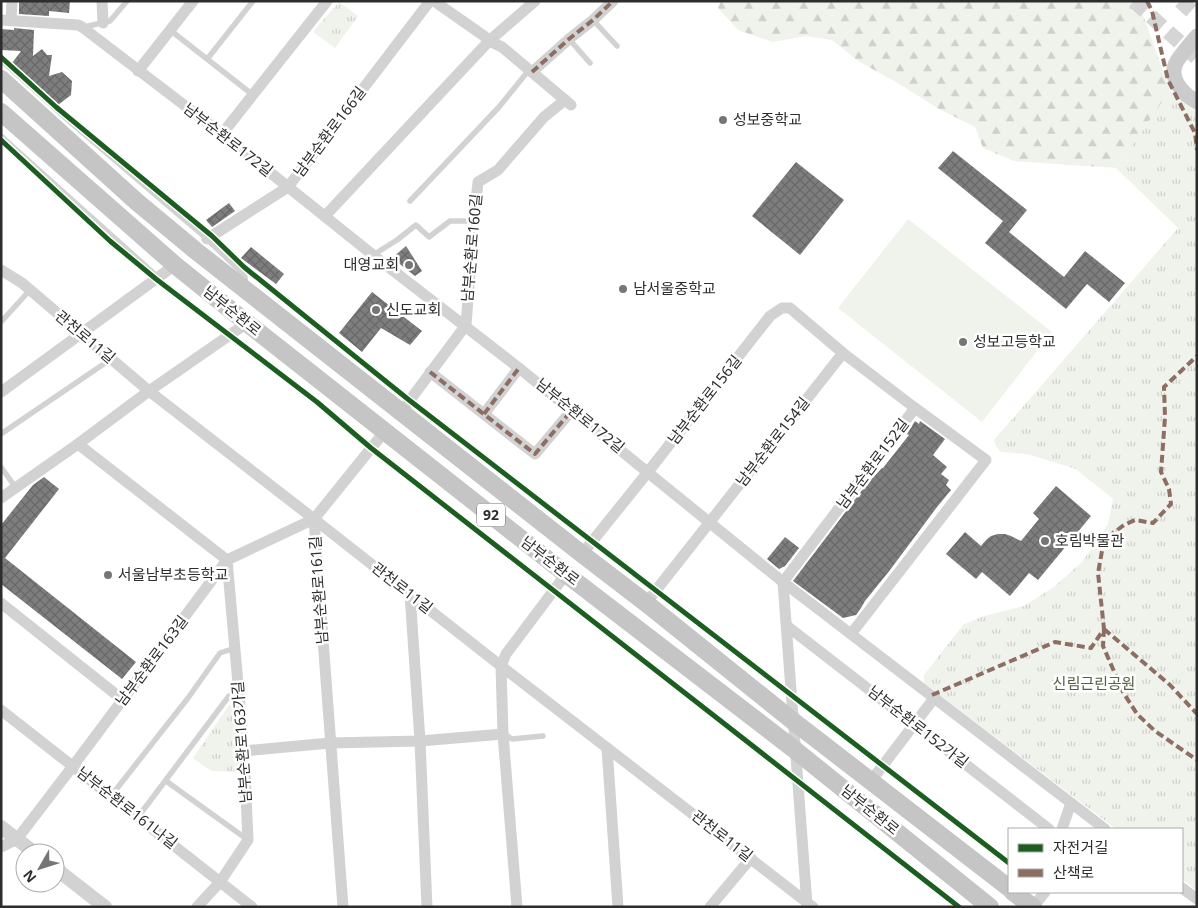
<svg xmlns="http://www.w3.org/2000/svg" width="1198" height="908" font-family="'Noto Sans','Noto Sans KR',sans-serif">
<defs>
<pattern id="forest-firs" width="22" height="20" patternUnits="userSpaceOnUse" patternTransform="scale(1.25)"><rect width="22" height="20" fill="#f0f3ec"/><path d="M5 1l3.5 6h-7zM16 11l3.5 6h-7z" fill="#ced1cb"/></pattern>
<pattern id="park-tufts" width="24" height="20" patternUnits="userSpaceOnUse" patternTransform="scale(1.25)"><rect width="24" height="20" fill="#f0f3ec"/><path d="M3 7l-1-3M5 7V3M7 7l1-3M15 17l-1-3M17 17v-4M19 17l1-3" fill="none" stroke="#ced1cb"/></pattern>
<pattern id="building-cross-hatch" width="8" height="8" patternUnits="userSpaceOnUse" patternTransform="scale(1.25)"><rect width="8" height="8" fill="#7e7e7e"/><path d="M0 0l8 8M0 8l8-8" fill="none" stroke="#686868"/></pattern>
</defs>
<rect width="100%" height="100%" fill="#fff"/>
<polygon fill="url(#forest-firs)" points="721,1 1138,1 1170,91 1116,168 1014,161 983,148 975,127 939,109 896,82 858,61 832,40 806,36 773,42 738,30 718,8"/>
<g fill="url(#park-tufts)">
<polygon points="339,2 358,16 335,48 313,32"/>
<polygon points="1170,91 1197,112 1197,891 1182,879 1182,829 1116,829 924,683 924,675 964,624 984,616 1024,606 1054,587 1082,562 1108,524 1113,499 1076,469 1027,454 1001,452 996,446 994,440 1178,228 1116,168"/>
<polygon points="229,705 236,706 242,772 211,771 193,758"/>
</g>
<polygon fill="#f0f3ec" points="908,219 1052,332 982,422 838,308"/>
<g fill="url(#building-cross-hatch)">
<polygon points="19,1 70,1 69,13 49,11 49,16 19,14"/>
<polygon points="14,28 34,30 33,56 42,49 47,55 52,55 49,76 62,72 72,81 71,95 58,105 12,63 21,51 1,50 1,29 14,30"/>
<polygon points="953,151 1027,210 1009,232 1064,277 1085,251 1125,283 1109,302 1087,284 1066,309 985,243 1003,221 938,168"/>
<polygon points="796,162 844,200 800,255 752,216"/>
<polygon points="229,203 235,211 212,227 206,220"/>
<polygon points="406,246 422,271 415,276 392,258"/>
<polygon points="251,247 284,274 276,284 241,258"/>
<polygon points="372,292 422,331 410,345 381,328 362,352 339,333"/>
<polygon points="915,421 919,424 920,421 945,439 933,455 947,467 941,474 949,480 946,485 951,490 937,507 890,570 865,601 861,608 856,615 843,618 793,581 866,485 882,468 883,468 909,435 907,434"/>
<polygon points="44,477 59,489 5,558 136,662 122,679 1,584 1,525 33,485"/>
<polygon points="1056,486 1091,516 1038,580 1029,573 1010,596 982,572 976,579 946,554 965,532 981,546 986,540 991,536 998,534 1005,534 1011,536 1021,541 1039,519 1033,513"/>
<polygon points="785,537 799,548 785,566 779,569 767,559"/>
</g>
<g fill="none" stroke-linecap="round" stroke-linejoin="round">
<g stroke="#d5d5d5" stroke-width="15" stroke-dasharray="15 8" stroke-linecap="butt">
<polyline points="1134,1 1197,58"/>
<polyline points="1180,1 1197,16"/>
</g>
<g stroke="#d2d2d2" stroke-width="5.5">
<polyline points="593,20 617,46"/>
<polyline points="84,27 110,21 127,1"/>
<polyline points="170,30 253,95"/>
<polyline points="569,39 590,63"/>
<polyline points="208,58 253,1"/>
<polyline points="1,60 70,122 207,239 239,270 245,277 246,285"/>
<polyline points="1,136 158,277"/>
<polyline points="410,201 499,107 529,70"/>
<polyline points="373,255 397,240 416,225 429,237 450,221 474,221"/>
<polyline points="1,322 30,290"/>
<polyline points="1,434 111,359"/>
<polyline points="1,467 16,488"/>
<polyline points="504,734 512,739 543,736"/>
<polyline points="166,781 248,840"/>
<polyline points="111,796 188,698 220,653 229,650 235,649"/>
<polyline points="138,817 229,696 232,694 239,692"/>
</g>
<g stroke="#d2d2d2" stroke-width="11">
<polyline points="102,1 103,23"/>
<polyline points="434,1 484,36 489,41 502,47 571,105"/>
<polyline points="1,20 78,25 82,27 222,134 373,255 519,368 783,582 1105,829"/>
<polyline points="11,20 12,1"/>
<polyline points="138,71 193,1"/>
<polyline points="532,72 569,39 593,20 613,1"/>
<polyline points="222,134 327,1"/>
<polyline points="325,216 489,41 535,1"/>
<polyline points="207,239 288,187 430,1"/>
<polyline points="1,270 22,283 149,391 314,519 501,666 813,907"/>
<polyline points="430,372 535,454 572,410"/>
<polyline points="1,392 175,265"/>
<polyline points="401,412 466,325 474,221 478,182 498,170 544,117 565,100"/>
<polyline points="484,414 519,368"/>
<polyline points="78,444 227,560 244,751 248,840 220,882 197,907"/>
<polyline points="1,498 78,444 149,391 247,323"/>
<polyline points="582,554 648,472 770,316 782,308 790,308 843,353"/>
<polyline points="410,594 420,741 427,907"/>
<polyline points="1,603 123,700"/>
<polyline points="646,603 843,353 915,408"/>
<polyline points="787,626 1049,829"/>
<polyline points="1,710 252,907"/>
<polyline points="607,748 618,907"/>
<polyline points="244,751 330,743 420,741 503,734"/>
<polyline points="871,781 935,697"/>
<polyline points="1062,829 1071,803"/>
<polyline points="1,847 17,839 73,766 227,560 314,519"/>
<polyline points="1182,888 1197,899"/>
<polyline points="807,905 783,582 915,408 986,460 851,634"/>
<polyline points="343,907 314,519 385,431"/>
<polyline points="517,907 503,734 501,666 506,654 566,574"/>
<polyline points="710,907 751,858"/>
<polyline points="1033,907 1045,892"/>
</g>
<g stroke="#d2d2d2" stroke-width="14">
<polyline points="1,827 35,853"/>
<polyline points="55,868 105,907"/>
</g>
<path stroke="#cbcbcb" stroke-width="15" d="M 1197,36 C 1190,44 1183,52 1177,61 C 1167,78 1183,94 1197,102"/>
<g stroke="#c5c5c5" stroke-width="18">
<polyline points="1,79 137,202 196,251 582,554 646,603 793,721 1009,888"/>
<polyline points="1,112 175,265 247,323 566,574 795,750 990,907"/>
<polyline points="1013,892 1033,907"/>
</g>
<g stroke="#8d6e63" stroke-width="4" stroke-dasharray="8 4" stroke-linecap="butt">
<polyline points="1147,1 1152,11 1168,80 1195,133 1197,150"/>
<polyline points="532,72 569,39 593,20 613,1"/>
<polyline points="430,372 535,454 572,410"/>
<polyline points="484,414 519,368"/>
<polyline points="1104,629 1103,646 1123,692 1137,714 1155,731 1197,760"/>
<polyline points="1104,629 1170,685 1197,714"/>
<polyline points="932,695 1055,642 1091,648 1104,629 1098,573 1104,540 1124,525 1135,520 1153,523 1171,504 1169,489 1161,472 1165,417 1164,387 1197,356"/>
</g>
<g stroke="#fff" stroke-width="8">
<g id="cycleway">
<polyline points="1,57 56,107 212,236 244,267 409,400 1009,863"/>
<polyline points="1,140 110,241 156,279 317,402 371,448 959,907"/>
</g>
</g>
<use href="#cycleway" stroke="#1b5e20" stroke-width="5"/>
</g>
<g fill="#767676" stroke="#fff" stroke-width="2">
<circle cx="723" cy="120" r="5"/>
<circle cx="409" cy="265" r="5"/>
<circle cx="623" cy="289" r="5"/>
<circle cx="376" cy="310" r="5"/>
<circle cx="963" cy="342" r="5"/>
<circle cx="1045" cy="541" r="5"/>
<circle cx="108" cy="575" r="5"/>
</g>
<g text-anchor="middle" stroke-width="5" stroke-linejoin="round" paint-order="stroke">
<rect fill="#fff" stroke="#6c6c6c" stroke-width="1" x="477" y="503.5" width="28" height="23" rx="4"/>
<g font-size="14" font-weight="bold" fill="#2d2d2d">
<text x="491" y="520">92</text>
</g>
<g font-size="15" fill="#2d2d2d" stroke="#fff" text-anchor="start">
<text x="733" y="125">성보중학교</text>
<text x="399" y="270" text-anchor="end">대영교회</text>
<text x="633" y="294">남서울중학교</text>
<text x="386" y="315">신도교회</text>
<text x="973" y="347">성보고등학교</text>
<text x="1055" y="546">호림박물관</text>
<text x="118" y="580">서울남부초등학교</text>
</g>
<g font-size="15" fill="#2d2d2d" stroke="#fff">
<text transform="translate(330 132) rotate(-53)" y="5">남부순환로166길</text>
<text transform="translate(228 140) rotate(38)" y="5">남부순환로172길</text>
<text transform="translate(472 248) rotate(-85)" y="5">남부순환로160길</text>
<text transform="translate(232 311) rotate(39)" y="5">남부순환로</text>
<text transform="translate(85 337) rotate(40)" y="5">관천로11길</text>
<text transform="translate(705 400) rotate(-52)" y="5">남부순환로156길</text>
<text transform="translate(580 416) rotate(39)" y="5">남부순환로172길</text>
<text transform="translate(773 442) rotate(-52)" y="5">남부순환로154길</text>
<text transform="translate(873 464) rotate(-53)" y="5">남부순환로152길</text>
<text transform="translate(550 561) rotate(38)" y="5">남부순환로</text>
<text transform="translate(402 588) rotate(38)" y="5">관천로11길</text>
<text transform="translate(319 590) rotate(-94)" y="5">남부순환로161길</text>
<text transform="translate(152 661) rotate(-53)" y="5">남부순환로163길</text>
<text transform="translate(918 727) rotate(38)" y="5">남부순환로152가길</text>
<text transform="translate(242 742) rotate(-94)" y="5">남부순환로163가길</text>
<text transform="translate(127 808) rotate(38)" y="5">남부순환로161나길</text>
<text transform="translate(870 810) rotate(39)" y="5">남부순환로</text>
<text transform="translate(722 836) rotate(38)" y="5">관천로11길</text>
</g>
<g font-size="15" fill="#516341" stroke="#fff">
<text x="1094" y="689">신림근린공원</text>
</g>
</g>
<rect width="1198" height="908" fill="none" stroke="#2d2d2d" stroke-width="5"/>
<rect x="1008" y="828" width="175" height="65" fill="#ffffff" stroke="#ababab"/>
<rect x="1018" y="844" width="25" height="8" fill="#1b5e20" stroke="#ababab"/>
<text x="1053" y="853" font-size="15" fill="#2d2d2d">자전거길</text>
<rect x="1018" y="869" width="25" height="8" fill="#8d6e63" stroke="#ababab"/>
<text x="1053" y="878" font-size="15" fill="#2d2d2d">산책로</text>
<g transform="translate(40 868) rotate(231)"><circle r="24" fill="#ffffff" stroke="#ababab"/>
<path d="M0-4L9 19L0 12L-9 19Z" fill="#767676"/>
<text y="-8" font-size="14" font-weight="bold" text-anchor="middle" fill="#2d2d2d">N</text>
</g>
</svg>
